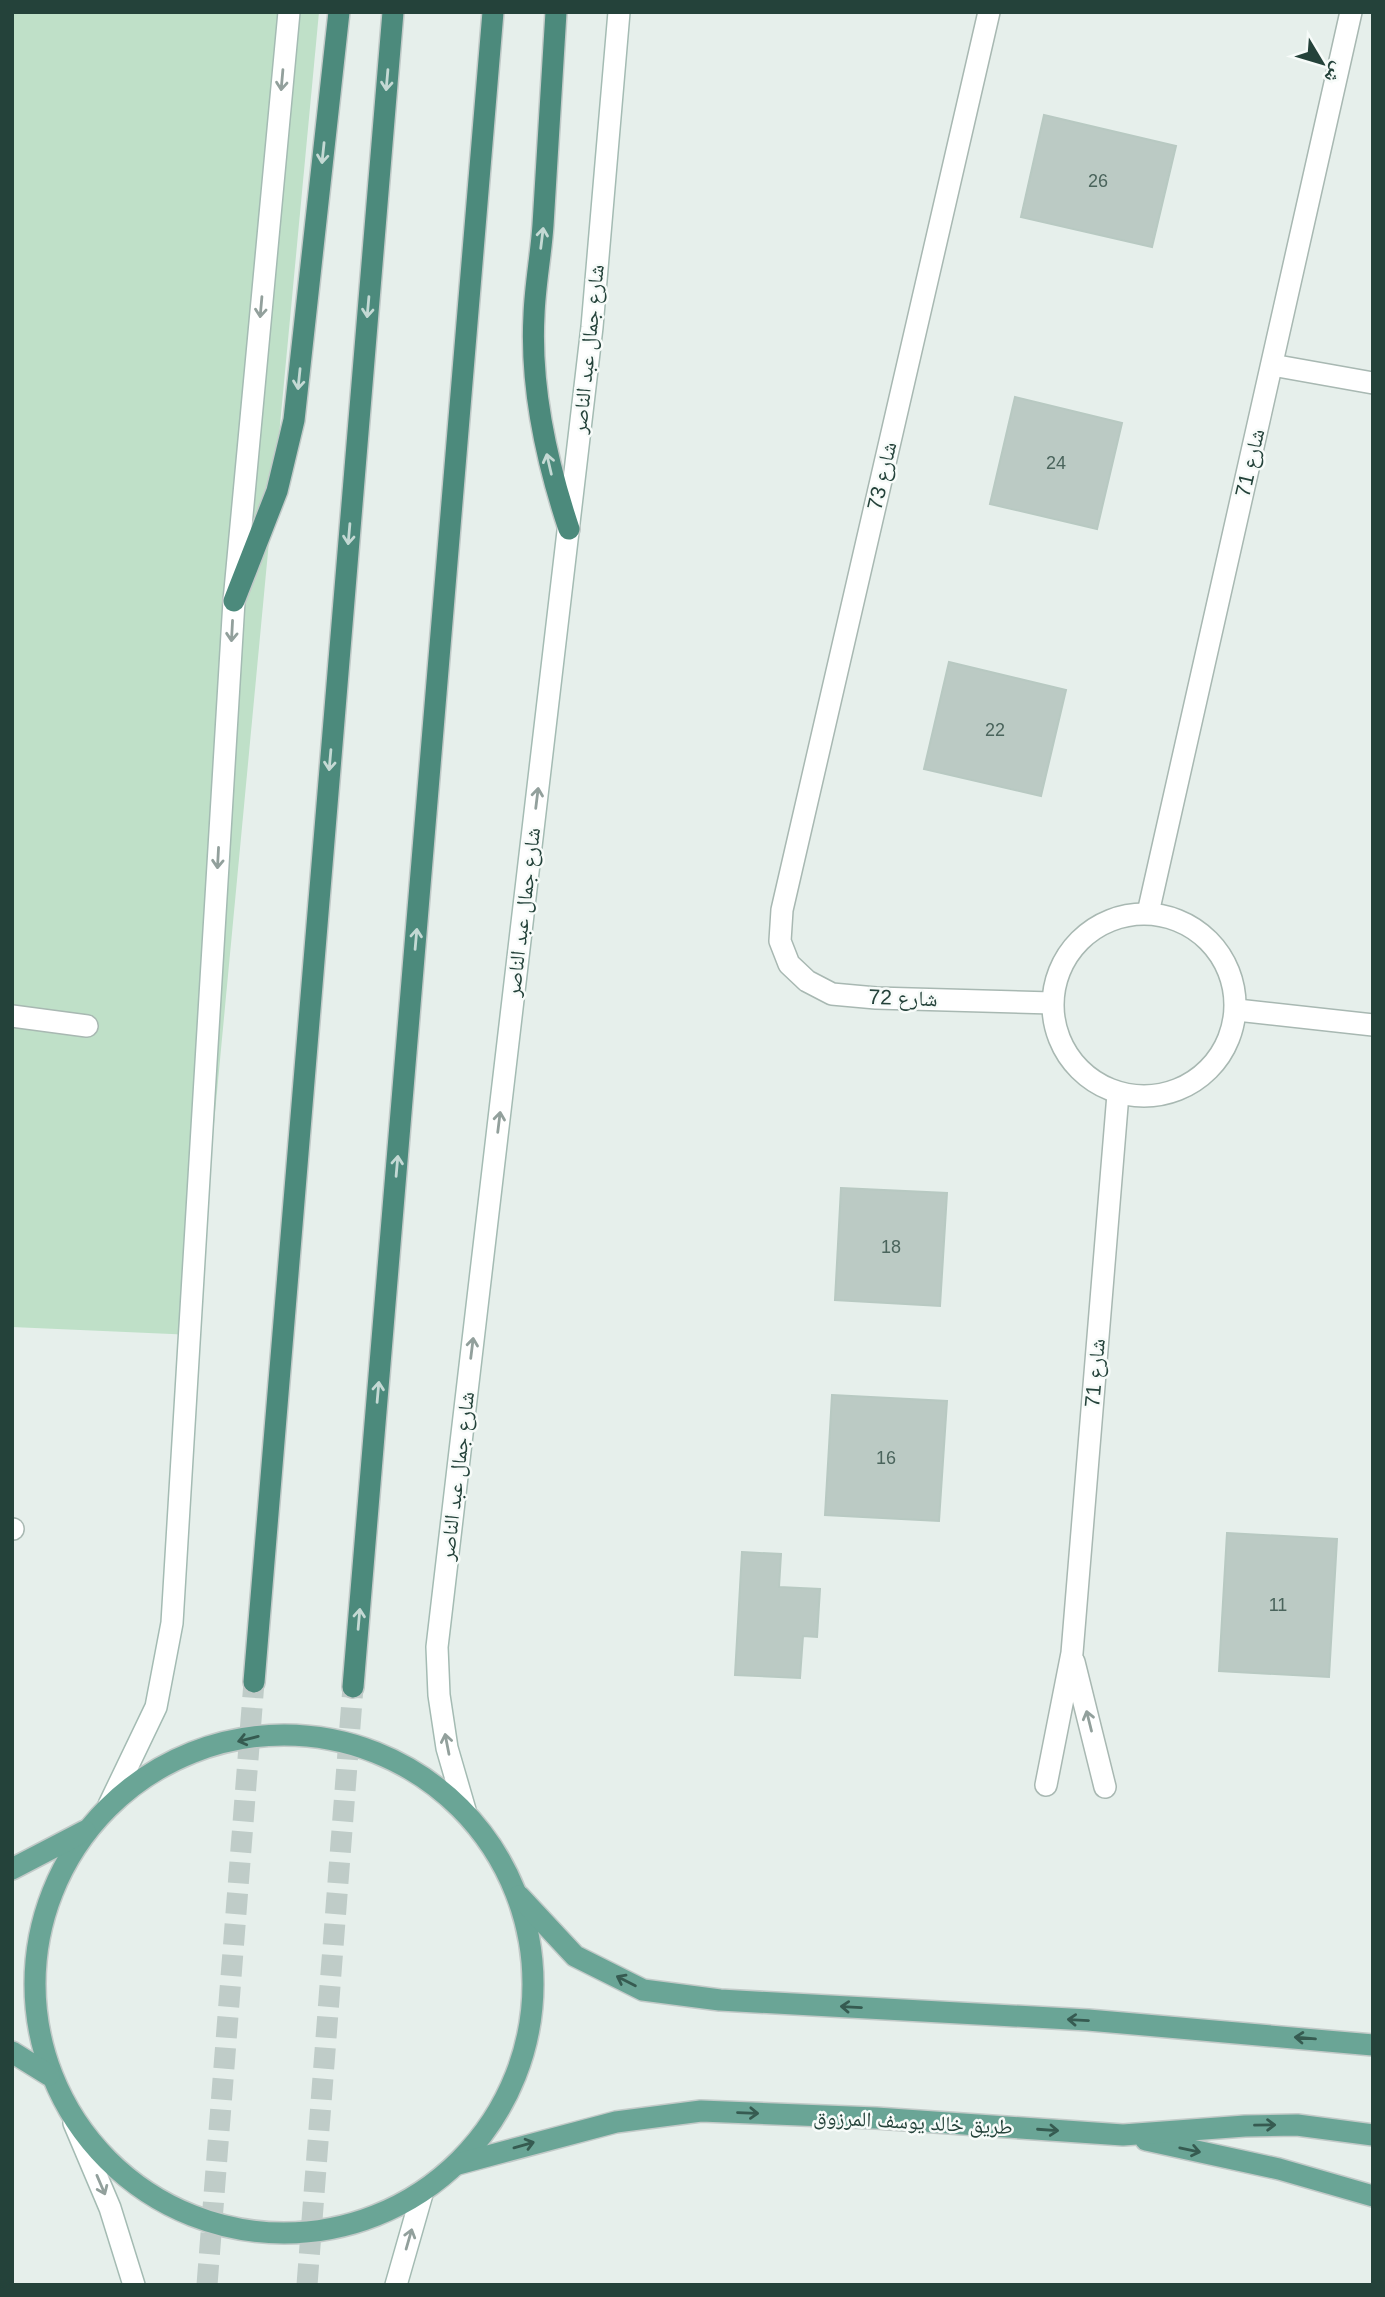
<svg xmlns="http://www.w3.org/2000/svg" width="1385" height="2297" font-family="Helvetica,'Noto Naskh Arabic',sans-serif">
<rect width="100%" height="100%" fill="#e6efeb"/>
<polygon fill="#bfe0c8" points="12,12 319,12 194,1335 12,1327"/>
<g fill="#bbcac4" stroke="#b8c9c2" stroke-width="2">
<polygon points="1044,115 1176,146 1152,247 1021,217"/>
<polygon points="1015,397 1122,423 1097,529 990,504"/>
<polygon points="949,662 1066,690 1041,796 924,769"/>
<polygon points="841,1188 947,1193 940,1306 835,1300"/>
<polygon points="832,1395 947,1401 939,1521 825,1515"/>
<polygon points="1227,1533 1337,1539 1329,1677 1219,1671"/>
<polygon points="742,1552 781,1554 779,1587 820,1589 817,1637 803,1636 800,1678 735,1675"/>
</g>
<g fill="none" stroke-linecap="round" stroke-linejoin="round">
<g stroke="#bfccc8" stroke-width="21" stroke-dasharray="21 10" stroke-linecap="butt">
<polyline points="207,2285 254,1682"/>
<polyline points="307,2285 353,1687"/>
</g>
<g stroke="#a8b8b2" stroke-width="24">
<g id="service">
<polyline points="1272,365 1373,383"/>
<polyline points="12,1016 87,1026"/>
<polyline points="12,1529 13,1529"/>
</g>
</g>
<g stroke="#a8b8b2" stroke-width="24">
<g id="minor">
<polyline points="989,12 782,910 780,941 789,964 807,981 832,994 876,998 1052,1003"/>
<polyline points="1148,913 1351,12"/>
<circle cx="1144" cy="1005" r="91"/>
<polyline points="1237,1010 1373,1025"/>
<polyline points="1074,1662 1105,1787"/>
<polyline points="1046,1785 1072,1653 1118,1094"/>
</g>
</g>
<g stroke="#a4bbb3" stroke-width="24">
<g id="secondary">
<polyline points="109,1805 156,1707 172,1623 234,601 289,12"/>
<polyline points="465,1810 447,1748 439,1695 437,1647 592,327 619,12"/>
<polyline points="74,2123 110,2208 134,2285"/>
<polyline points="396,2285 422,2194"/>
</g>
</g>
<g stroke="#c2cac8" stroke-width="24">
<g id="primary">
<circle cx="284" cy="1984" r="249"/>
<polyline points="12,1869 85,1831"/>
<polyline points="519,1896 575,1956 643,1990 720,2000 1088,2020 1373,2045"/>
<polyline points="12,2052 49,2075"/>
<polyline points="1146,2140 1279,2169 1373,2196"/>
<polyline points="458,2164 616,2122 701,2111 876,2118 1123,2135 1245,2126 1297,2125 1373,2135"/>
</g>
</g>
<g stroke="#c2cac8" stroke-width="24">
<g id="trunk">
<path d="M 556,12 C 552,83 548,154 543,225 C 541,255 535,285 534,315 C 530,388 546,460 569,529"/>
<polyline points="234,601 277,491 294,420 339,12"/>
<polyline points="254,1682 393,12"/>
<polyline points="353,1687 493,12"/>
</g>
</g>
<use href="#service" stroke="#fff" stroke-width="21"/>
<use href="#minor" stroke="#fff" stroke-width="21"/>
<use href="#secondary" stroke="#fff" stroke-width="21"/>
<use href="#primary" stroke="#6aa596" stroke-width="21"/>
<use href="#trunk" stroke="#4c8a7c" stroke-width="21"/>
</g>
<defs><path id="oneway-shaft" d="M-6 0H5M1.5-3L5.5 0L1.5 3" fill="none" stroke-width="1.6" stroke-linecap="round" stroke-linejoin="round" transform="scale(1.75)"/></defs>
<g stroke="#92a09c">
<use href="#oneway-shaft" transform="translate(282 80) rotate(95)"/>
<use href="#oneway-shaft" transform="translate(261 307) rotate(95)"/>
<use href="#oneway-shaft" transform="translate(232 631) rotate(93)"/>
<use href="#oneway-shaft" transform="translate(537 798) rotate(-83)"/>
<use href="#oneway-shaft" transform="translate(218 858) rotate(93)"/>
<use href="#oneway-shaft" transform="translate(499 1122) rotate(-83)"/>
<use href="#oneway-shaft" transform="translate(472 1348) rotate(-83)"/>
<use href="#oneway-shaft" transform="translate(1089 1721) rotate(-104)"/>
<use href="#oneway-shaft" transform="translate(447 1744) rotate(-101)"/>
<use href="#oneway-shaft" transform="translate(101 2185) rotate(67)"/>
<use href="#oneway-shaft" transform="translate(409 2239) rotate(-74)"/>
</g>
<g stroke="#c4d9d4">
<use href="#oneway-shaft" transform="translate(387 80) rotate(95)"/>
<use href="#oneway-shaft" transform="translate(323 153) rotate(96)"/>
<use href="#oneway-shaft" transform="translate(542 238) rotate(-83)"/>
<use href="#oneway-shaft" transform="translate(368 307) rotate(95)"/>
<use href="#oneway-shaft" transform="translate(299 379) rotate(96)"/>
<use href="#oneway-shaft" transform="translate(549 464) rotate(-103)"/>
<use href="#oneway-shaft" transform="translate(349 534) rotate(95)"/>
<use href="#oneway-shaft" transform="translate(330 760) rotate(95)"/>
<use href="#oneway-shaft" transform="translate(416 939) rotate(-85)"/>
<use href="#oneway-shaft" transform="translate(397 1166) rotate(-85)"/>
<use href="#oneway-shaft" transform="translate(378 1392) rotate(-85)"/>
<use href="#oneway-shaft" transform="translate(359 1619) rotate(-85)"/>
</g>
<g stroke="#365b51">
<use href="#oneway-shaft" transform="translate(248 1739) rotate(166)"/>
<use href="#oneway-shaft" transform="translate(626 1981) rotate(-153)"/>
<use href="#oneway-shaft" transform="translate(851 2007) rotate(-177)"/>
<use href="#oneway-shaft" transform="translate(1078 2020) rotate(-177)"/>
<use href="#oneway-shaft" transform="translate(1305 2038) rotate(-175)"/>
<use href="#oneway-shaft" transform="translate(748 2113) rotate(2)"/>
<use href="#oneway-shaft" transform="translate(1265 2125) rotate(-1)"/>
<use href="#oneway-shaft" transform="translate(1048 2130) rotate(4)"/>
<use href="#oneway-shaft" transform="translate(524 2145) rotate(-16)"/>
<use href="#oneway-shaft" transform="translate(1190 2150) rotate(12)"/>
</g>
<g text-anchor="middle" stroke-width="5" stroke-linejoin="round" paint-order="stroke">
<g font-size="18" fill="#4a645c">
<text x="1098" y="187">26</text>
<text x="1056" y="469">24</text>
<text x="995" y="736">22</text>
<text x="891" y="1253">18</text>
<text x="886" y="1464">16</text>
<text x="1278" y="1611">11</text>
</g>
<g font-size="21" fill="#24423a" stroke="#f7fbf9">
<text transform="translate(588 349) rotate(-84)" y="7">شارع جمال عبد الناصر</text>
<text transform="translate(1250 463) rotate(-77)" y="7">شارع 71</text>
<text transform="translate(882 476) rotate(-77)" y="7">شارع 73</text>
<text transform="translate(523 912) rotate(-83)" y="7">شارع جمال عبد الناصر</text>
<text transform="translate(903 998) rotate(2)" y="7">شارع 72</text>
<text transform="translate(1095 1373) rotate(-85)" y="7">شارع 71</text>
<text transform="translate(457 1476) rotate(-83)" y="7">شارع جمال عبد الناصر</text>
<text transform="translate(913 2122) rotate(3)" y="7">طريق خالد يوسف المرزوق</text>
</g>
</g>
<rect width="1385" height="2297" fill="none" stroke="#24423a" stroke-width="28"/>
<g transform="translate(1322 63) rotate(128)" stroke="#f7fbf9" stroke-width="5" paint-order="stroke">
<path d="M0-5L12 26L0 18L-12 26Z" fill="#24423a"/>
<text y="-10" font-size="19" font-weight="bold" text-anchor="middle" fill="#24423a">ش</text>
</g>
</svg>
